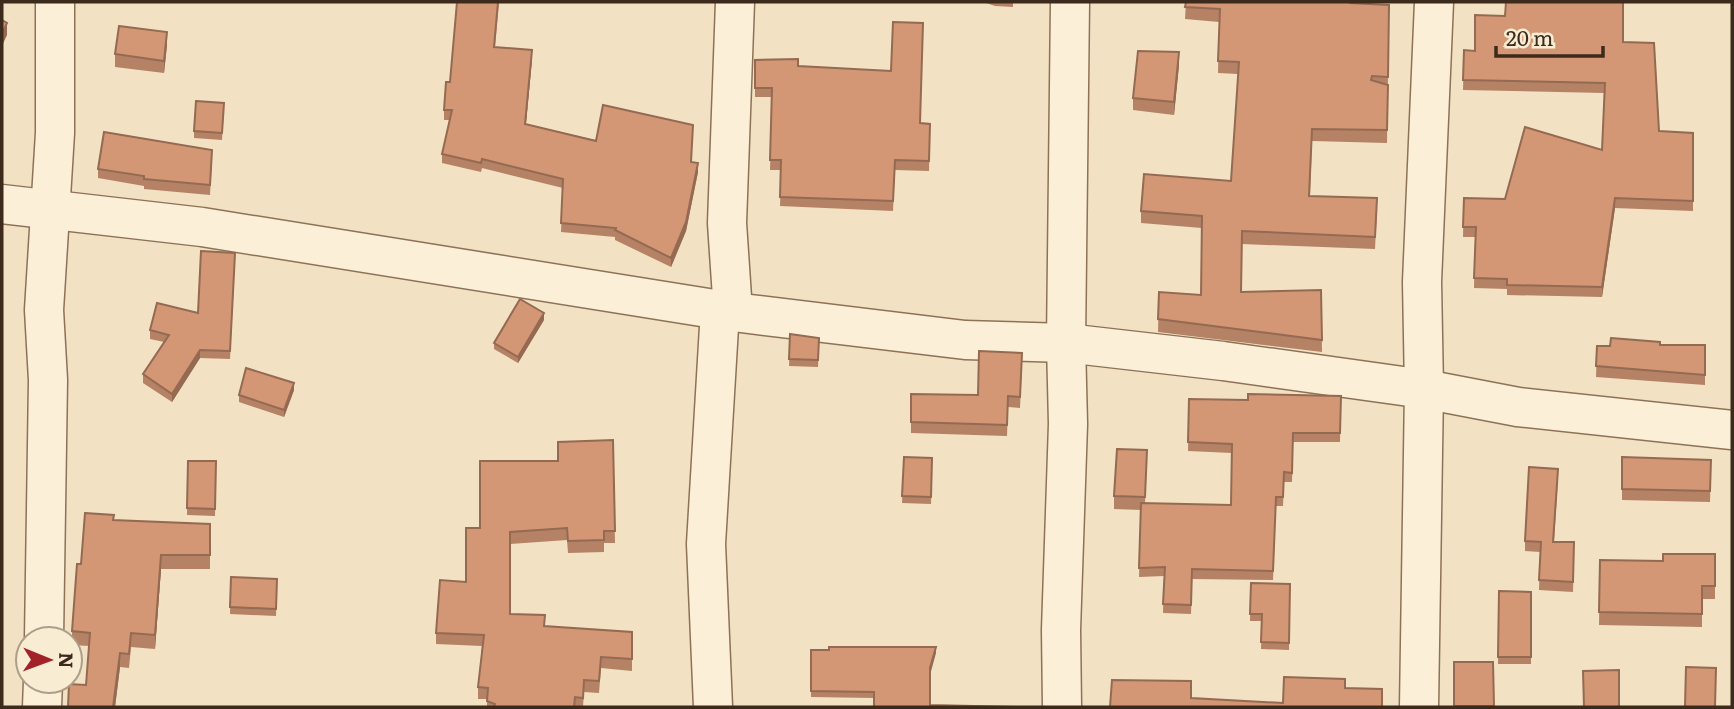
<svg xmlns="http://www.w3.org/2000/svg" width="1734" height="709" font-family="Literata,serif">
<rect width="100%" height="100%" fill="#f2e1c2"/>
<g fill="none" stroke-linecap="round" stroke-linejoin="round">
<g stroke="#8d7258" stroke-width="41">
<g id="street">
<polyline points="2,204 202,227 733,312 965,340 1066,343 1223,361 1424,389 1518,407 1732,430"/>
<polyline points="733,312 727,223 735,2"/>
<polyline points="44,639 48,380 44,310 55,133 55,2"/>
<polyline points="42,707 43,681"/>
<polyline points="713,707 706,544 720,310"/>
<polyline points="1062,707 1061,630 1068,424 1066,343 1070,2"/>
<polyline points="1419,707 1424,389 1422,282 1434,2"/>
</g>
</g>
<use href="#street" stroke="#fbefd7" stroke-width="38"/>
</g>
<g fill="#b58265">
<polygon points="499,2 495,47 532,59 526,124 691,162 698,172 686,231 671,267 615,240 615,237 561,232 563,188 482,168 481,172 442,163 442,154 450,120 444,120 444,110"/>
<polygon points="983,2 1013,2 1013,7 995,6"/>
<polygon points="1186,2 1389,5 1387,143 1312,141 1310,196 1377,210 1375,249 1242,244 1241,292 1321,290 1322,352 1158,332 1159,292 1201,295 1202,228 1141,223 1141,211 1231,181 1238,74 1218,73 1219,22 1185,19"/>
<polygon points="1505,16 1623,42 1659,131 1693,133 1693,211 1615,208 1602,297 1507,295 1507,289 1474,288 1475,237 1463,237 1464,198 1505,199 1602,150 1604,93 1463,90 1464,50 1475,51"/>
<polygon points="167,45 164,73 115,67 115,54"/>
<polygon points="755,60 798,66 891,71 921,123 930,124 929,171 895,170 893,211 780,206 781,170 770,170 772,97 755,97"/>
<polygon points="1179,65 1174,115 1133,110 1133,98"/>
<polygon points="224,110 222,140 194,138 194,131"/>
<polygon points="212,160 210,195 144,189 144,186 98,178 98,169"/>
<polygon points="235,261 230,359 200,358 172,402 143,383 143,374 164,342 150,339 150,330 198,313"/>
<polygon points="544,320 518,363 494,349 494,343"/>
<polygon points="790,334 819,338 818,367 789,366"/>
<polygon points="1705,345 1705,385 1596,377 1597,346"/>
<polygon points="1022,364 1020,408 1008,407 1007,436 911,433 911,394 978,395"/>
<polygon points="294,390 284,417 239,402 239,395"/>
<polygon points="1341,396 1340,442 1293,442 1292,482 1284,482 1283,506 1276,506 1273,580 1192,579 1191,614 1163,613 1164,576 1139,577 1141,510 1114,509 1114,496 1147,463 1145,503 1231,505 1232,453 1188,451 1189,399 1248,400"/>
<polygon points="613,440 615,543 604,543 604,552 568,553 567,540 510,544 510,614 545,626 632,632 632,671 601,668 599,693 584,692 583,707 487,707 487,699 478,699 478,687 482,646 436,644 436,633 466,582 558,461"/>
<polygon points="904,457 932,458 931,504 902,503"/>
<polygon points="1711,460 1710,502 1622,500 1622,489"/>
<polygon points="188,461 216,461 215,516 187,515"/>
<polygon points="1558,479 1554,542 1574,552 1573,592 1539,590 1540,552 1525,551 1525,541"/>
<polygon points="114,520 210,524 210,569 161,569 155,649 131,647 129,668 120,667 115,707 68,707 86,685 89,646 72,645 72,631"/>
<polygon points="1715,554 1715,599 1702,599 1702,627 1599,625 1600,560 1663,561"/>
<polygon points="231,577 277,579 276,616 230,614"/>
<polygon points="1251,583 1290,584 1289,650 1261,649 1262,621 1250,621"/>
<polygon points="1499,591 1531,592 1531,664 1498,664"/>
<polygon points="811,650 936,653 874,707 874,698 811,697"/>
</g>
<g fill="#946a52">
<polygon points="7,23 7,35 2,46 2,34"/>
<polygon points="167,32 167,45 164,73 164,61"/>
<polygon points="532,50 532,59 525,133 525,124"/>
<polygon points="1179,52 1179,65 1174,115 1174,102"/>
<polygon points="698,163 698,172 686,231 671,267 671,258"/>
<polygon points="1615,198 1615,208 1602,297 1602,287"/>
<polygon points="544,313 544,320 518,363 518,357"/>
<polygon points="200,350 200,358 172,402 172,394"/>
<polygon points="294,383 294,390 284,417 284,410"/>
<polygon points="161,555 161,569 155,649 155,635"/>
<polygon points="936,647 936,653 930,675 930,668"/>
<polygon points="120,653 120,667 115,707 113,707"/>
</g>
<g fill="#d39775" stroke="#946a52" stroke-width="2">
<polygon points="457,2 498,2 494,47 532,50 525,124 596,141 603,105 693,125 691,162 698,163 686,222 671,258 615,230 616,228 561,223 563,179 482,159 481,163 442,154 452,110 444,110 446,82 450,82"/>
<polygon points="1186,2 1350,2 1350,3 1389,5 1388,77 1372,76 1371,80 1388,85 1387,130 1312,129 1309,196 1377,198 1375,237 1242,231 1241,292 1321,290 1322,340 1158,319 1159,292 1201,295 1202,216 1141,211 1144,174 1231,181 1239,62 1218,61 1220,9 1185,7"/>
<polygon points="1506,2 1623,2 1623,42 1654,43 1659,131 1693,133 1693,201 1615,198 1602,287 1507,285 1507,279 1474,278 1476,227 1463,227 1464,198 1505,199 1525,127 1602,150 1605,83 1463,80 1464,50 1475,51 1475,15 1505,16"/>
<polygon points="2,20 7,23 2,34"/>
<polygon points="893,22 923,23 920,123 930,124 929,161 895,160 893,201 780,197 781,160 770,160 772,88 755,88 755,60 798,59 798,66 891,71"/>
<polygon points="119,26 167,32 164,61 115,54"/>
<polygon points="1138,51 1179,52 1174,102 1133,98"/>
<polygon points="196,101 224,103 222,133 194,131"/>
<polygon points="104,132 212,150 210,185 144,179 144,176 98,169"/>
<polygon points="201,251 235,253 230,351 200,350 172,394 143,374 169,335 150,330 157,303 198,313"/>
<polygon points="520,299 544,313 518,357 494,343"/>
<polygon points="790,334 819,338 818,360 789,359"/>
<polygon points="1611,338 1660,342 1660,345 1705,345 1705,375 1596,366 1597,346 1610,346"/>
<polygon points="979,351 1022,353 1020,397 1008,396 1007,425 911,422 911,394 978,395"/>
<polygon points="246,368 294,383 284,410 239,395"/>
<polygon points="1248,394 1341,396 1340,433 1293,433 1292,473 1284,472 1283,497 1276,497 1273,571 1192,569 1191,605 1163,604 1165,567 1139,568 1141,503 1231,505 1232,444 1188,442 1189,399 1248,400"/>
<polygon points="613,440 615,531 604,531 604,540 568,541 567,528 510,532 510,614 545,615 544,626 632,632 632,659 601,657 599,681 584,680 583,698 575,697 574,707 494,707 495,704 487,701 488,688 478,687 484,635 436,633 440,580 466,582 466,528 480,528 480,461 558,461 558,442"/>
<polygon points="1117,449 1147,450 1145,497 1114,496"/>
<polygon points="904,457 932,458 931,497 902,496"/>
<polygon points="1622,457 1711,460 1710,491 1622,489"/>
<polygon points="188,461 216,461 215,509 187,508"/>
<polygon points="1529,467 1558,469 1553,542 1574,542 1573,582 1539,580 1541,542 1525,541"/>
<polygon points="85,513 114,515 113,520 210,524 210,555 161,555 155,635 131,633 129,654 120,653 113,707 68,707 69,684 86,685 90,633 72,631 77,564 81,564"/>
<polygon points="1663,554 1715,554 1715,586 1702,586 1702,614 1599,612 1600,560 1663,561"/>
<polygon points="231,577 277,579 276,609 230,607"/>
<polygon points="1251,583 1290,584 1289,643 1261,642 1262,614 1250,614"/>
<polygon points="1499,591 1531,592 1531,657 1498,657"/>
<polygon points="829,647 936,647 930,668 930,705 1019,707 874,707 874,692 811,691 811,650 829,650"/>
<polygon points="1454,662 1493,662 1494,706 1454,706"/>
<polygon points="1686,667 1716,668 1715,707 1685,707"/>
<polygon points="1619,670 1619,707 1584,707 1583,671"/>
<polygon points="1284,677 1345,679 1345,688 1382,689 1382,707 1110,707 1112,680 1191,681 1191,698 1283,703"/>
</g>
<rect width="1734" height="709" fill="none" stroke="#3c2a1d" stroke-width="7"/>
<g transform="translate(49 660) rotate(91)"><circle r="33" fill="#f8ecd3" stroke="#ad9e8a" stroke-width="2"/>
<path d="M0-5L12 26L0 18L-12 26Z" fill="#a2222a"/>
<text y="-10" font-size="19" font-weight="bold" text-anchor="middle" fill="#3c2a1d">N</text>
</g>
<path d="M1496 46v10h107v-10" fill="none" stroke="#3c2a1d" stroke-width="3.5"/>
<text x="1506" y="46" font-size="21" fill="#3c2a1d" stroke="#f8ecd3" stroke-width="5" paint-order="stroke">20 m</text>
</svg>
